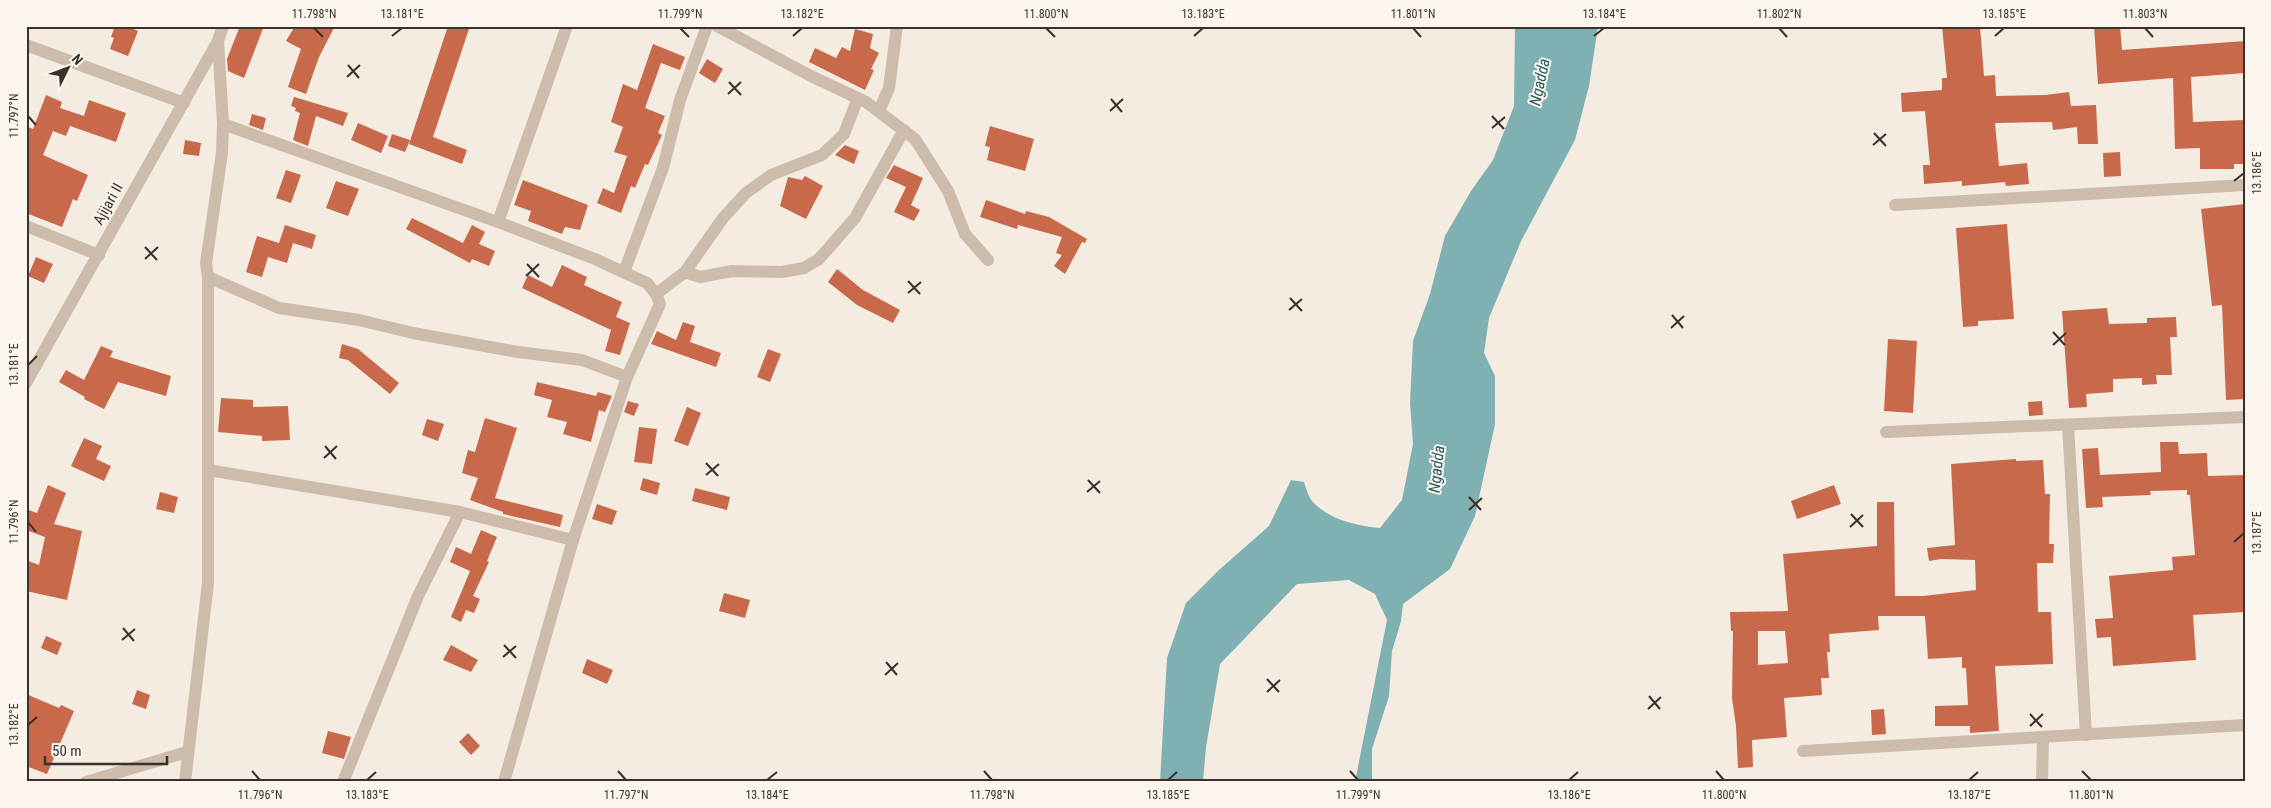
<svg xmlns="http://www.w3.org/2000/svg" width="2271" height="808" font-family="'Roboto Condensed',sans-serif">
<rect width="100%" height="100%" fill="#f4ebe1"/>
<path fill="#7fb0b2" d="M 1515,26 L 1598,26 L 1589,86 L 1575,140 L 1521,241 L 1489,318 L 1484,353 L 1495,376 L 1495,424 L 1475,516 L 1450,569 L 1403,604 L 1401,621 L 1392,651 L 1389,696 L 1372,749 L 1372,782 L 1355,782 L 1387,620 L 1375,594 L 1349,580 L 1297,584 L 1220,664 L 1206,747 L 1203,782 L 1160,782 L 1167,658 L 1186,603 L 1219,570 L 1269,526 L 1291,480 L 1304,482 C 1306,488 1309,499 1314,503 C 1330,520 1358,526 1380,528 L 1402,500 L 1413,444 L 1410,403 L 1413,341 L 1430,294 L 1445,236 L 1471,191 L 1493,160 L 1514,106 Z"/>
<g fill="#c8694b" fill-rule="evenodd">
<polygon points="115,26 126,26 138,31 128,56 110,49 114,38 111,37"/>
<polygon points="240,26 264,26 244,78 228,71 227,59"/>
<polygon points="295,26 335,26 319,57 306,94 288,87 301,49 286,41"/>
<polygon points="448,26 470,26 433,137 467,150 462,164 409,144"/>
<polygon points="1942,26 1980,26 1984,76 1995,75 1996,96 2045,95 2069,92 2071,106 2096,105 2098,144 2078,144 2077,127 2053,130 2052,122 1995,123 1999,166 2027,163 2029,184 2006,186 2005,182 1962,186 1962,181 1924,184 1923,165 1930,165 1925,111 1902,112 1901,93 1942,90 1942,78 1947,78"/>
<polygon points="2094,26 2120,26 2122,50 2245,41 2245,73 2191,77 2193,122 2245,120 2245,164 2234,164 2234,169 2200,169 2200,148 2175,149 2173,78 2098,84"/>
<polygon points="855,29 873,34 870,48 879,53 871,69 874,70 865,90 809,62 815,48 836,58 842,47 850,51"/>
<polygon points="653,44 685,57 680,70 661,63 645,108 665,116 658,133 662,135 648,165 645,164 635,188 631,186 621,213 597,203 603,188 614,193 627,156 614,152 623,127 611,122 623,84 637,90"/>
<polygon points="707,59 723,69 715,83 699,73"/>
<polygon points="46,95 62,102 60,108 84,116 89,100 126,113 116,142 70,126 66,136 53,131 43,155 88,175 77,201 73,199 62,227 26,213 26,126 33,129"/>
<polygon points="294,97 348,113 343,126 316,116 308,146 293,140 300,113 295,111 296,108 291,106"/>
<polygon points="252,114 266,118 263,130 249,125"/>
<polygon points="358,123 388,136 381,153 351,140"/>
<polygon points="990,126 1034,139 1025,171 987,160 990,147 985,146"/>
<polygon points="392,134 410,140 405,152 388,146"/>
<polygon points="185,140 201,143 199,156 183,154"/>
<polygon points="845,145 859,151 854,164 835,155"/>
<polygon points="2120,152 2121,176 2104,177 2103,153"/>
<polygon points="894,165 923,178 911,205 920,210 914,221 894,212 906,187 886,178"/>
<polygon points="286,170 301,175 291,203 276,198"/>
<polygon points="805,176 823,186 806,219 780,206 788,177 802,180"/>
<polygon points="523,180 588,205 580,230 565,227 562,234 528,221 531,211 514,205"/>
<polygon points="336,181 359,189 348,216 326,208"/>
<polygon points="986,200 1025,214 1026,211 1049,217 1087,239 1085,243 1082,242 1065,274 1054,266 1062,255 1056,253 1062,237 1018,225 1017,229 980,217"/>
<polygon points="2245,204 2245,399 2226,400 2222,305 2212,306 2201,209"/>
<polygon points="412,218 463,243 472,225 485,232 479,244 495,251 489,266 472,259 470,263 406,229"/>
<polygon points="2007,224 2014,319 1978,321 1978,326 1963,327 1956,228"/>
<polygon points="285,225 316,235 312,249 293,243 287,263 268,257 262,277 246,272 257,236 279,243"/>
<polygon points="36,257 53,264 44,283 28,276"/>
<polygon points="562,265 587,277 584,285 622,302 616,317 630,323 620,355 605,351 611,330 522,288 528,275 552,287"/>
<polygon points="837,269 863,290 900,310 893,323 857,305 828,282"/>
<polygon points="2107,308 2109,324 2147,323 2147,318 2176,317 2177,337 2170,337 2172,375 2156,375 2157,384 2142,385 2142,378 2113,379 2113,392 2086,394 2087,407 2069,408 2062,311"/>
<polygon points="683,322 695,326 690,342 721,353 716,367 651,344 657,331 676,340"/>
<polygon points="1888,339 1917,341 1913,413 1884,411"/>
<polygon points="342,344 358,349 399,383 390,394 348,360 339,358"/>
<polygon points="101,346 113,351 110,357 171,376 166,396 118,382 104,409 84,399 85,397 59,382 66,370 84,380"/>
<polygon points="768,349 781,354 770,382 757,377"/>
<polygon points="537,382 596,396 598,392 612,396 605,412 599,410 591,442 563,434 567,422 547,417 552,400 534,395"/>
<polygon points="221,398 253,400 253,407 288,406 290,440 262,441 262,436 218,432"/>
<polygon points="628,401 639,404 634,416 624,412"/>
<polygon points="2042,401 2043,415 2029,416 2028,402"/>
<polygon points="687,407 701,413 688,446 674,441"/>
<polygon points="485,418 517,428 495,498 563,515 560,527 503,514 503,512 470,500 478,478 462,473 468,450 475,452"/>
<polygon points="427,419 444,424 438,441 422,435"/>
<polygon points="639,427 657,429 652,464 634,462"/>
<polygon points="84,438 102,446 96,459 111,466 104,481 71,466"/>
<polygon points="2160,442 2178,442 2179,454 2207,453 2208,476 2245,475 2245,612 2193,615 2196,660 2113,666 2111,637 2097,638 2095,619 2113,618 2109,576 2173,570 2172,557 2195,555 2190,495 2187,495 2187,490 2150,491 2151,495 2102,497 2103,507 2086,508 2082,449 2098,448 2100,475 2161,472"/>
<path d="M 2016,459 L 2016,461 L 2043,460 L 2045,494 L 2050,494 L 2049,544 L 2054,544 L 2053,563 L 2037,563 L 2038,612 L 2051,612 L 2053,664 L 1995,666 L 1999,731 L 1970,733 L 1970,726 L 1935,726 L 1935,706 L 1968,705 L 1966,668 L 1962,668 L 1962,657 L 1928,659 L 1925,616 L 1878,616 L 1879,630 L 1829,634 L 1830,652 L 1827,652 L 1829,678 L 1821,678 L 1822,695 L 1784,698 L 1787,737 L 1752,740 L 1753,767 L 1738,768 L 1736,726 L 1732,698 L 1733,631 L 1731,631 L 1730,612 L 1788,611 L 1783,554 L 1877,546 L 1877,502 L 1894,502 L 1895,596 L 1923,596 L 1976,590 L 1975,560 L 1941,559 L 1929,561 L 1927,548 L 1955,545 L 1951,464 ZM 1758,631 L 1785,631 L 1788,663 L 1758,665 Z"/>
<polygon points="643,478 660,483 657,495 640,490"/>
<polygon points="48,485 66,493 54,524 82,531 67,600 26,591 26,560 39,565 45,537 26,530 26,509 37,513"/>
<polygon points="1834,485 1841,504 1797,519 1791,501"/>
<polygon points="695,488 730,497 727,510 692,501"/>
<polygon points="160,492 178,497 174,513 156,509"/>
<polygon points="597,504 617,511 612,525 592,519"/>
<polygon points="481,530 497,537 487,561 489,562 473,596 480,599 474,613 466,610 461,622 451,617 470,571 450,562 456,547 471,554"/>
<polygon points="724,593 750,600 745,618 719,611"/>
<polygon points="46,636 62,643 57,655 41,648"/>
<polygon points="451,645 478,660 471,672 443,660"/>
<polygon points="587,659 613,670 607,684 582,673"/>
<polygon points="137,690 150,695 146,709 132,704"/>
<polygon points="26,694 59,708 61,705 74,711 47,774 26,766"/>
<polygon points="1884,709 1886,734 1872,735 1871,710"/>
<polygon points="328,731 351,737 344,759 322,753"/>
<polygon points="468,733 480,746 471,755 459,742"/>
</g>
<g fill="none" stroke-linecap="round" stroke-linejoin="round">
<g stroke="#cdbbac" stroke-width="12">
<polyline points="717,26 811,76 866,102 915,139 948,191 965,234 988,260"/>
<polyline points="26,45 184,103"/>
<polyline points="879,111 889,88 897,26"/>
<polyline points="1895,205 2245,185"/>
<polyline points="498,222 567,26"/>
<polyline points="26,226 99,255"/>
<polyline points="624,272 663,168 680,100 707,26"/>
<polyline points="685,272 700,277 732,271 782,272 804,268 819,259 855,218 904,130"/>
<polyline points="208,277 279,308 359,320 413,333 518,352 582,360 627,377"/>
<polyline points="656,294 685,272 723,218 746,193 771,175 822,155 844,134 858,98"/>
<polyline points="26,383 218,41 223,26"/>
<polyline points="2068,425 2086,735"/>
<polyline points="1886,432 2245,417"/>
<polyline points="208,470 460,512 573,540 627,377 660,304 656,294 647,283 595,259 498,222 223,124"/>
<polyline points="1803,751 2245,725"/>
<polyline points="86,782 187,752"/>
<polyline points="185,782 208,583 208,277 206,263 222,153 223,124 218,41"/>
<polyline points="343,782 418,596 460,512"/>
<polyline points="504,782 573,540"/>
<polyline points="2042,782 2043,738"/>
</g>
</g>
<path fill="none" stroke="#3b302b" stroke-width="2" d="M 314,28 L 323,37M 680,28 L 689,37M 1046,28 L 1055,37M 1413,28 L 1421,37M 1779,28 L 1787,37M 2145,28 L 2153,37M 392,36 L 402,28M 793,36 L 802,28M 1194,36 L 1203,28M 1594,36 L 1604,28M 1995,36 L 2004,28M 348,65 L 359,78M 347,77 L 360,65M 729,82 L 741,95M 728,94 L 741,82M 1111,99 L 1122,112M 1110,111 L 1123,99M 28,116 L 36,125M 1492,116 L 1504,129M 1492,128 L 1505,117M 1874,133 L 1886,146M 1873,145 L 1886,134M 2234,181 L 2244,173M 145,247 L 157,260M 145,259 L 158,247M 527,264 L 539,277M 526,276 L 539,264M 908,281 L 920,294M 908,293 L 921,282M 1290,298 L 1302,311M 1289,310 L 1302,299M 1672,315 L 1683,328M 1671,328 L 1684,316M 2053,332 L 2065,345M 2053,345 L 2066,333M 28,365 L 37,356M 325,446 L 336,459M 324,458 L 337,446M 706,463 L 718,476M 706,475 L 719,464M 1088,480 L 1100,493M 1087,492 L 1100,481M 1469,497 L 1481,510M 1469,510 L 1482,498M 1851,514 L 1863,527M 28,522 L 36,532M 1850,527 L 1863,515M 2234,542 L 2244,533M 123,628 L 134,641M 122,640 L 135,629M 504,645 L 516,658M 503,657 L 516,646M 886,662 L 897,675M 885,675 L 898,663M 1267,679 L 1279,692M 1267,692 L 1280,680M 1649,696 L 1660,709M 1648,709 L 1661,697M 2030,714 L 2042,727M 28,725 L 37,717M 2030,726 L 2043,714M 252,771 L 260,780M 618,771 L 626,780M 984,771 L 992,780M 1350,771 L 1358,780M 1716,771 L 1724,780M 2082,771 L 2091,780M 367,780 L 376,772M 767,780 L 777,772M 1168,780 L 1177,772M 1569,780 L 1578,772M 1969,780 L 1978,772"/>
<g text-anchor="middle" stroke-width="4" stroke-linejoin="round" paint-order="stroke">
<g font-size="15" fill="#3b302b" stroke="#fbf5ee">
<text transform="translate(108 204) rotate(-61)" y="5">Ajijari II</text>
</g>
<g font-size="16" font-style="italic" fill="#1f5a5e" stroke="#fbf5ee">
<text transform="translate(1539 82) rotate(-78)" y="6">Ngadda</text>
<text transform="translate(1436 469) rotate(-84)" y="6">Ngadda</text>
</g>
</g>
<rect width="2271" height="808" fill="none" stroke="#fbf5ee" stroke-width="55"/>
<g transform="translate(68 68) rotate(48)" stroke="#fbf5ee" stroke-width="4" paint-order="stroke">
<path d="M0-4L9 19L0 12L-9 19Z" fill="#3b302b"/>
<text y="-8" font-size="14" font-weight="bold" text-anchor="middle" fill="#3b302b">N</text>
</g>
<path d="M45 756v8h122v-8" fill="none" stroke="#3b302b" stroke-width="2.5"/>
<text x="52" y="756" font-size="15" fill="#3b302b" stroke="#fbf5ee" stroke-width="4" paint-order="stroke">50 m</text>
<rect x="28" y="28" width="2216" height="752" fill="none" stroke="#3b302b" stroke-width="2"/>
<g font-size="12" text-anchor="middle" fill="#3b302b">
<text x="314" y="18">11.798°N</text>
<text x="402" y="18">13.181°E</text>
<text x="680" y="18">11.799°N</text>
<text x="802" y="18">13.182°E</text>
<text x="1046" y="18">11.800°N</text>
<text x="1203" y="18">13.183°E</text>
<text x="1413" y="18">11.801°N</text>
<text x="1604" y="18">13.184°E</text>
<text x="1779" y="18">11.802°N</text>
<text x="2004" y="18">13.185°E</text>
<text x="2145" y="18">11.803°N</text>
<text transform="translate(14 116) rotate(-90)" y="4">11.797°N</text>
<text transform="translate(2257 173) rotate(-90)" y="4">13.186°E</text>
<text transform="translate(14 365) rotate(-90)" y="4">13.181°E</text>
<text transform="translate(14 522) rotate(-90)" y="4">11.796°N</text>
<text transform="translate(2257 533) rotate(-90)" y="4">13.187°E</text>
<text transform="translate(14 725) rotate(-90)" y="4">13.182°E</text>
<text x="260" y="799">11.796°N</text>
<text x="367" y="799">13.183°E</text>
<text x="626" y="799">11.797°N</text>
<text x="767" y="799">13.184°E</text>
<text x="992" y="799">11.798°N</text>
<text x="1168" y="799">13.185°E</text>
<text x="1358" y="799">11.799°N</text>
<text x="1569" y="799">13.186°E</text>
<text x="1724" y="799">11.800°N</text>
<text x="1969" y="799">13.187°E</text>
<text x="2091" y="799">11.801°N</text>
</g>
</svg>
